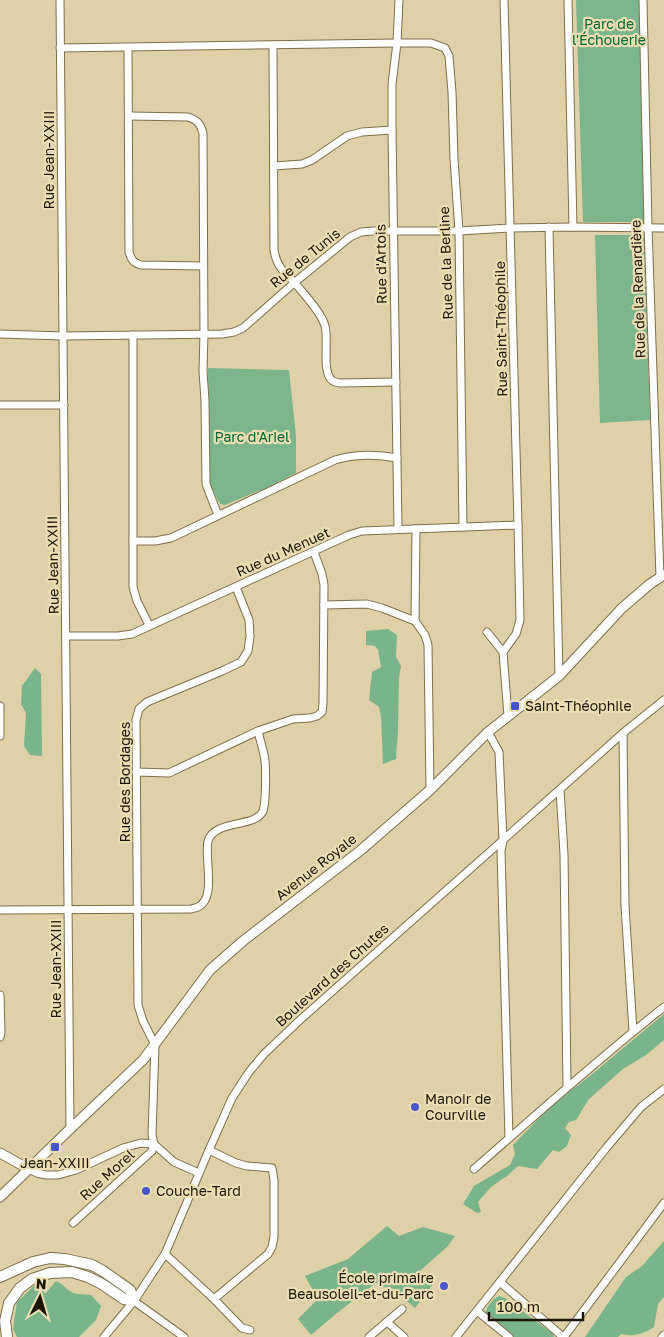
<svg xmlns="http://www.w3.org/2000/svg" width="664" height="1337" font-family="'Golos Text',sans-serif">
<rect width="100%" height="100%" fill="#dfd1a7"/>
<g fill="#7cb58c">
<polygon points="576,0 641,0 644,222 583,222"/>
<polygon points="595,235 644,235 650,420 600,423"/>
<polygon points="208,368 289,370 296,436 296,473 268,487 225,505 220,504 209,483"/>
<polygon points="420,1271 433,1284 415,1308 396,1292"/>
</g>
<g fill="#7ab48a">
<polygon points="388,629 397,635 396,657 401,666 399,677 398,729 396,759 383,764 381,716 379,707 369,700 372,672 381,667 378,650 375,646 366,645 366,631"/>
<polygon points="35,668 41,674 42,756 30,755 24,746 26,713 21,704 22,686"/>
<polygon points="664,1014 664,1040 646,1055 623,1069 589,1099 576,1120 569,1122 565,1128 571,1135 567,1146 559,1152 553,1150 537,1169 518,1166 507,1176 491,1187 478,1202 481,1212 477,1213 463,1204 474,1186 510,1165 515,1154 513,1145 551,1106 591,1075"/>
<polygon points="387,1226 399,1236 423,1227 455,1236 447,1247 396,1292 376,1283 337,1313 311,1335 298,1319 318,1299 305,1276 348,1259"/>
<path d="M 664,1241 L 664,1297 L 658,1304 L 654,1327 C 644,1334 633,1337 621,1334 L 618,1337 L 585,1337 L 626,1277 L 642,1266 Z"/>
<path d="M 56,1281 C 62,1283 65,1288 70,1291 C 75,1295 84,1294 91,1295 L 101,1306 L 96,1320 L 79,1337 L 17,1337 L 13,1329 L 17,1302 L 36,1284 L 40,1284 L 45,1294 Z"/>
<path d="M 499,1296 L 505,1298 L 552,1333 L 554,1337 L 512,1337 L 485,1314 C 486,1308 493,1298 499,1296 Z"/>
</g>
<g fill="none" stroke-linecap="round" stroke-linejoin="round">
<g stroke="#7c6f48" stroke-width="9">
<g id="minor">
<polyline points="60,0 70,1129"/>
<polyline points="504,0 518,525 520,620 516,634 503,652 508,716"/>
<polyline points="568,0 573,227"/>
<polyline points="643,0 648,227 660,577"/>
<path d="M 273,46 L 274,250 C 275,256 277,263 281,268 C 284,273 290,278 294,282 C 303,293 322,313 325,326 C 329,339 321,374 333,381 C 335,382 338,383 340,383 L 396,382"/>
<polyline points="60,48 397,43 431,43 445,48 449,56 452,92 454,159 459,231 463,527"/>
<path d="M 128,48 L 129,252 C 131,259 133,263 141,265 L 203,266"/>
<path d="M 129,116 L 188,117 C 197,120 200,123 203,133 L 204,333 L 203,371 L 205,401 L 206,484 L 218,515"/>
<polyline points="274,166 302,164 312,160 347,136 362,132 392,130"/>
<polyline points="549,227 559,676"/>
<polyline points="0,334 63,336 222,334 234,332 243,328 294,283 350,237 361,232 373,231 459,231 511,228 573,227 664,228"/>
<polyline points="133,335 133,587 137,601 149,625"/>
<polyline points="0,405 64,405"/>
<polyline points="398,529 392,130 392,84 397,43 399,0"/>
<polyline points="416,529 415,621 425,635 428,645 430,790"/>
<path d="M 133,541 L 155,541 L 171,538 L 335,460 C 354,454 378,454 397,458"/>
<polyline points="324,605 367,604 382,608 415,621"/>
<polyline points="487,632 503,652"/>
<polyline points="66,636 118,636 132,634 349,535 362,531 518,525"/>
<polyline points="0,706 0,736"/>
<polyline points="488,732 499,752 503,840 501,851 509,1138"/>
<polyline points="623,733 625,906 633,1031"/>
<polyline points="136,772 169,773 258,731 293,719 310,718 317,716 322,712 323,704 324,585 322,574 314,552"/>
<polyline points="560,790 564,854 567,1087"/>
<path d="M 0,910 L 191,909 C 194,908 196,908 198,907 C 217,898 204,858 208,841 C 215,819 256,828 263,811 C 266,803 266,770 265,761 C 264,751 260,741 258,731"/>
<polyline points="0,995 1,1033 0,1037"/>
<polyline points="209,1150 236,1163 247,1166 272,1168 274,1180 274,1237 272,1247 268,1254 214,1299"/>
<polyline points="29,1169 37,1173 46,1175 58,1175 76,1170 123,1148 141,1143 154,1144 174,1162 199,1173"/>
<path d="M 474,1169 C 537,1114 599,1058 664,1007"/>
<polyline points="73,1223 152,1151 154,1144 152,1135 155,1045 143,1021 138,1005 136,720 139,709 147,702 222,671 241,662 248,651 250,636 249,620 236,587"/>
<polyline points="165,1254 214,1299 242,1328 250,1330"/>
<polyline points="500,1282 563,1337"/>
<polyline points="134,1301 184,1337"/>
<polyline points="477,1311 509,1337"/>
<polyline points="387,1322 404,1337"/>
<polyline points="104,1337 134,1301 165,1254 209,1150 232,1098 249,1072 264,1054 301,1019 503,840 623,733 664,700"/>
<polyline points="369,1337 402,1309"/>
<polyline points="456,1337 607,1147 641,1107 664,1089"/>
<polyline points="564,1337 664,1203"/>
<polyline points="662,1337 664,1335"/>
</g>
</g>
<g stroke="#7c6f48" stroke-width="11">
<g id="major">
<polyline points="0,1153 29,1169"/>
<polyline points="0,1197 70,1129 143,1060 210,970 243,941 361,850 430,790 488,732 559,676 622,608 650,584 664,575"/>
</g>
</g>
<g stroke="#7c6f48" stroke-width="12">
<g id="highway">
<polyline points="0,1277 33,1262 50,1258 65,1259 92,1265 103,1271 130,1290 134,1301"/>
<polyline points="7,1337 5,1321 9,1303 20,1288 32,1279 50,1273 72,1272 88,1277 102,1284 124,1299 134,1301"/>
</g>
</g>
<use href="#minor" stroke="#fff" stroke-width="7"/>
<use href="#major" stroke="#fff" stroke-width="9"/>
<use href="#highway" stroke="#fff" stroke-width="10"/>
</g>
<g fill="#4656ca" stroke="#ecdeb3" stroke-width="2">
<rect x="510" y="701" width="10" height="10" rx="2.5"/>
<circle cx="415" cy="1107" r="5"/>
<rect x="50" y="1142" width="10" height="10" rx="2.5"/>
<circle cx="146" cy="1191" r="5"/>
<circle cx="444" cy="1286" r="5"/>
</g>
<g text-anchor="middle" stroke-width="4.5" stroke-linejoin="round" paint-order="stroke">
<g font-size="14" fill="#006431" stroke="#ecdeb3">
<text x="609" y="29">Parc de<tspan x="609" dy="16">l'Échouerie</tspan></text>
<text x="252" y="442">Parc d'Ariel</text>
</g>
<g font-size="14" fill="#1a1506" stroke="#ecdeb3">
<text transform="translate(49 160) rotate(-90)" y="5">Rue Jean-XXIII</text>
<text transform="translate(305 258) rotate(-39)" y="5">Rue de Tunis</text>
<text transform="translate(446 263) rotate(-92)" y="5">Rue de la Berline</text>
<text transform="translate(381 264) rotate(-91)" y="5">Rue d'Artois</text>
<text transform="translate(638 289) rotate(-92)" y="5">Rue de la Renardière</text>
<text transform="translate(501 329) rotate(-91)" y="5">Rue Saint-Théophile</text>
<text transform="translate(283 552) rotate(-24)" y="5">Rue du Menuet</text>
<text transform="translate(53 565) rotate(-91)" y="5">Rue Jean-XXIII</text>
<text transform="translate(125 782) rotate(-90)" y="5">Rue des Bordages</text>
<text transform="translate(316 867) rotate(-38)" y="5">Avenue Royale</text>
<text transform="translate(56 969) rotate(-90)" y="5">Rue Jean-XXIII</text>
<text transform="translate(332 975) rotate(-42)" y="5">Boulevard des Chutes</text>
<text transform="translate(107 1175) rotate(-42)" y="5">Rue Morel</text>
</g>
<g font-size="14" fill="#1a1506" stroke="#ecdeb3" text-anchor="start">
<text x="525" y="711">Saint-Théophile</text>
<text x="425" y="1104">Manoir de<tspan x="425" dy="16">Courville</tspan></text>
<text x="55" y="1168" text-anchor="middle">Jean-XXIII</text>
<text x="156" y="1196">Couche-Tard</text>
<text x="434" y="1283" text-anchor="end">École primaire<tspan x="434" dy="16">Beausoleil-et-du-Parc</tspan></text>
</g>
</g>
<g transform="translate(40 1297) rotate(5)" stroke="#ecdeb3" stroke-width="4" paint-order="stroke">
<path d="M0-4L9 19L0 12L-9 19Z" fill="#1a1506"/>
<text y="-8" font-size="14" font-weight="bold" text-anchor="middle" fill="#1a1506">N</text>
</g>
<path d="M489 1312v8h94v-8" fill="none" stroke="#1a1506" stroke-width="2.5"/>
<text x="497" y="1312" font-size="15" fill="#1a1506" stroke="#ecdeb3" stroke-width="4" paint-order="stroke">100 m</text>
</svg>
